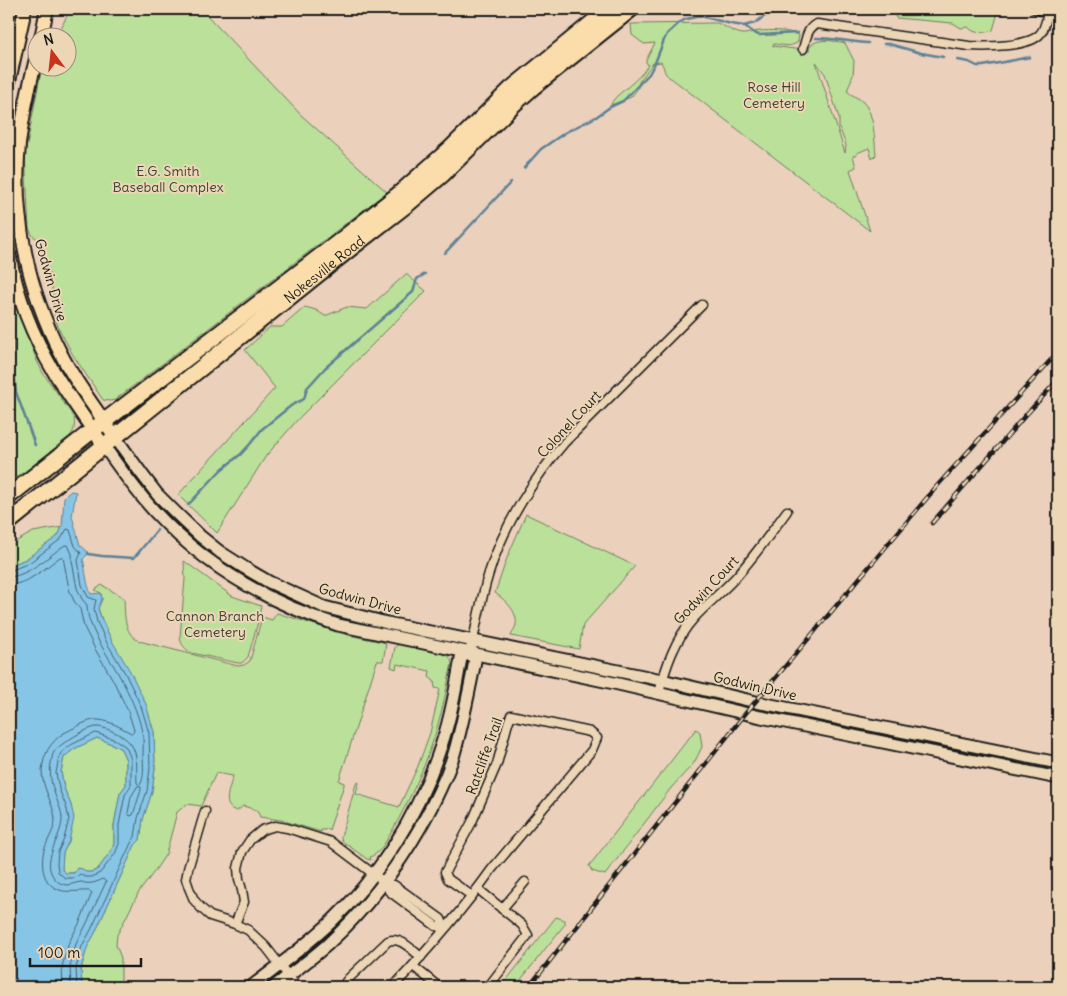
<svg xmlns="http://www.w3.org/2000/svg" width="1067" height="996" font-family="Delius,sans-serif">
<rect width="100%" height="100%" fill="#ebd0bc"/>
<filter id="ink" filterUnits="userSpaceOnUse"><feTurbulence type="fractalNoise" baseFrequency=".02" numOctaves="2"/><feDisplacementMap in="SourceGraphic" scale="10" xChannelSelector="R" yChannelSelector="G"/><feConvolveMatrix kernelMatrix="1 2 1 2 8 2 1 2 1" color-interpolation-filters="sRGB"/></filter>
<g filter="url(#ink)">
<g fill="#bbe09a" stroke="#6c7e5b" fill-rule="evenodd">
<polygon points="70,9 201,9 301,115 387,192 115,400 110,401 103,400 73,355 58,327 55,316 51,279 40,241 32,235 29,228 25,155 41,71 43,68 68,68 68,38 57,37"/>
<path d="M 896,9 L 999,9 L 993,30 C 984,33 975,35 968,27 L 961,28 L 953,23 L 896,18 L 895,15 Z"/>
<path d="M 717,23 C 725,26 734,33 743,34 C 748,34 753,32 759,31 C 771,30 787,30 799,35 L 798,42 C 789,49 782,44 773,44 L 773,46 L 809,51 C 809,36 836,41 845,43 L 854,61 L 853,75 L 847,91 C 852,96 858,97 863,102 C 875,114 874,139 876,155 L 872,159 L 869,148 L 857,153 L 857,155 L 853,156 L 856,167 L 850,170 L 870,231 L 671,78 L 670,78 C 662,71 666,70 661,62 L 653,63 L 639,82 L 638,88 L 635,92 L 631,97 L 611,105 C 614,96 624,91 631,84 C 637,79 644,72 648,65 L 646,62 L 646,60 L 655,43 L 644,44 L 632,35 L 631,24 ZM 816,62 L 825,74 L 839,118 L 839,127 L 846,145 L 845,153 Z"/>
<polygon points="406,274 426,291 299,418 266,456 217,533 178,495 275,388 245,350 270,327 282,327 305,307 316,310 325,316 347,307 367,309"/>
<path d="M 9,282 L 13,295 L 37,361 L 43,373 L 74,417 C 75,425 75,430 70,436 L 27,470 L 9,482 Z"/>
<path d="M 526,514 L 635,566 L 583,625 L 579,649 L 511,636 C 512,633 515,628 516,625 C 518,611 505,600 495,593 L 507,558 Z"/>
<polygon points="62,527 58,536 26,559 9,566 9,548 17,541 33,532"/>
<path d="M 184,561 L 232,596 L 261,606 L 258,622 L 248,657 L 242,663 L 238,663 L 192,653 C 185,649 181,645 180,637 L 185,579 Z"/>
<path d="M 102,585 L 124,598 C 125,614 123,633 139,641 L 238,666 L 244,665 L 250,661 L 262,617 L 272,620 L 277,613 L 348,635 L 383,642 L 386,644 L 383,661 L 377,661 L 339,781 L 344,783 L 344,785 L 329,830 L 327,828 L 325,830 L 321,830 L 321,832 L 281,820 L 260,817 L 257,810 L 243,806 L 237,811 C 220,807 230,788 233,776 L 216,773 L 201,806 L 187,804 L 177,812 L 166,854 L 154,872 L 139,892 L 117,935 L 116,945 L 121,958 L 121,986 L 120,987 L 82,987 L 81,969 L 87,947 L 95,933 L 135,845 L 140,840 L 143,819 L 152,792 L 155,768 L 154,732 L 102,620 L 98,608 L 102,599 L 101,593 L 95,590 Z"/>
<path d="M 399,644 L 446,654 L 451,659 L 452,664 C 447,684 444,705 438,724 C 428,762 411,797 392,831 C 387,839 380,854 370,857 L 371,860 L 367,859 L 342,841 L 341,837 L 356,784 L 359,782 L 356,794 L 399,807 L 418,766 L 430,733 L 440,689 L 435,688 L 434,681 L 429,677 L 430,671 L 397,664 L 396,669 L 391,667 L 395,647 Z"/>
<polygon points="696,729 700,732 702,747 694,763 671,788 605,875 592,871 589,866"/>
<polygon points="97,738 114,745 121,749 126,760 126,785 120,793 114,825 114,844 111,851 98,869 92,872 66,873 62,870 62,863 63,853 69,841 71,805 64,788 61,772 64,757 74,749"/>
<polygon points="556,917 565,920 565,924 515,987 501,987"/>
</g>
<path fill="#87c5e7" stroke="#5c8196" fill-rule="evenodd" d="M 71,491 L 76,492 L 72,516 L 80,545 L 87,551 L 88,554 L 83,559 C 86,571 86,583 91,594 L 101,593 L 102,599 L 98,609 L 102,620 L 112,641 L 130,671 L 146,704 L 154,732 L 155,768 L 152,792 L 143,819 L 140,840 L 135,845 L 95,933 L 87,948 L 81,969 L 82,987 L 9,987 L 9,566 L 26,559 L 58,536 L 62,527 L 64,497 ZM 97,738 L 114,745 L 121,749 L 126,760 L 126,785 L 120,793 L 114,825 L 114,844 L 111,851 L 98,869 L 92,872 L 86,872 L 83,869 L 77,868 L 74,873 L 66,873 L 62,870 L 63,853 L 69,841 L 74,818 L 71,805 L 64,788 L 61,772 L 64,757 L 74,749 Z"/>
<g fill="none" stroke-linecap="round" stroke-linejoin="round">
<g stroke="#47606d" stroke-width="1">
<polyline points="9,571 12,570 29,563 61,539 67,529 70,530 75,546 81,553 78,560 82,585 88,597 96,600 94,609 97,622 107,643 125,673 141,706 149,733 150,768 147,791 138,818 135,837 131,843 91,930 82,946 76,968 77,987"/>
<path d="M 9,577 C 28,576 49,556 65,545 L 68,545 L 72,554 L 72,561 L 77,588 L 82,599 L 87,605 C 87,628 108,655 119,675 C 129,693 138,712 142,732 C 144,739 143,748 143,755 C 143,764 145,778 140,785 L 137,783 C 136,769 139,754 130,743 C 125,736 104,726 96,727 C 87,728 59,744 54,752 C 52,755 52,759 51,763 C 49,776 52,788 57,800 C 59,806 62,812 62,818 C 63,837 38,862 56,880 C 59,883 62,884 66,885 C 72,885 77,882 81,882 C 83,882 84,883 85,883 C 92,884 97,882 103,879 L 106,882 L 85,927 L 76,944 L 70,967 L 71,987"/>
<path d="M 9,585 C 29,584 45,568 60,557 L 63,557 L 69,589 L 74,601 L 80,609 L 84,627 L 95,649 L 113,680 L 128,711 L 134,730 L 133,733 L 131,733 C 122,728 110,721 99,720 C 90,719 82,724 74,728 C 71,730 67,731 64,733 C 50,742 43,755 42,771 C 42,788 54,805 55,819 C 55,829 49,837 46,845 C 41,855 41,873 48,882 C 60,896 75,890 90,891 L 92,893 L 79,924 L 69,942 L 62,967 L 63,987"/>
<polygon points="96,733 116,740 126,747 131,759 131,785 125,795 119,825 119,844 115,854 100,873 92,877 85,877 80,874 75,878 65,878 58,872 57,863 58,852 64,839 69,819 66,806 59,789 56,773 59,757 61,753 71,745"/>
<polygon points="138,786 141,787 141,790 133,815 130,816 128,813 131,797"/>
</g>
<g stroke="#5c8196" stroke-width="2.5">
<polyline points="745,26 754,33 759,35 798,33"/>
<path d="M 816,38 C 834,38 851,42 868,43"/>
<polyline points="884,44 889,44 921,53 943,57"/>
<polyline points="958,60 969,62 977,66 983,66 1030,57"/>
<polyline points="524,168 541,149 566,132 596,117 610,107 623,101 649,74 655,63 664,40 667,34 679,23 686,19 701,16 731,24 744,26 755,23 772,11 776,10 814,11 821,9"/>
<polyline points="445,253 511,182"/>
<polyline points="9,316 13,327 13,367 16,392 35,445"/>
<polyline points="188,505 221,470 241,454 251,443 262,429 292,405 304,399 307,388 325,368 413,292 417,279 425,274"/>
<polyline points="88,554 102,556 134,558 157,530"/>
</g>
<g stroke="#1c1c1c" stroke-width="11">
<g id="street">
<polyline points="1035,9 1048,13 1058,14"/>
<path d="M 803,49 C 806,40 807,27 817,24 L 969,46 C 985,47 1027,47 1039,35 C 1045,30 1046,20 1048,13"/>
<path d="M 473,640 C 478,618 482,595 489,573 C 503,527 533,479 565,442 L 702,305"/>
<path d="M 659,693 C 666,666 675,639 694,618 C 707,604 722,592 735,578 C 754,557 770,534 787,511"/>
<polyline points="205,811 188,869 186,879 189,888 194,900 201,908 210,916 235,924 248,930 266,947 297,987"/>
<polyline points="478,889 522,925 528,935 488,987"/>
<polyline points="502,909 525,882"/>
<polyline points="235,924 244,902 242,890 239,879 238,868 242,852 250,840 262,830 275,826 287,828 331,842 388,885 394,885 441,919 445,928 436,926 389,891 388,885"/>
<polyline points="413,966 439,987"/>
<path d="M 346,987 L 345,983 L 348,979 L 388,941 C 400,936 412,950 421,957"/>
<path d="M 393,987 C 428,950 462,911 492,869 L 592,750 L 597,738 L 590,732 L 511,715 L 508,723 L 497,764 L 472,822 L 445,872 L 448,879 L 472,896"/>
</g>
</g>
<g stroke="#1c1c1c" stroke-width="15">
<g id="secondary">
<polyline points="115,437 141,473 157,494 176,513 200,536 220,552 245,568 269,582 324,607 387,623 662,680 756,702 1058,763"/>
<path d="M 104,446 C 120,469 136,491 155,512 C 205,566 269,603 338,625 L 614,683 L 761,717 L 1058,778"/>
<path d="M 251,987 C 278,966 306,946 331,922 C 382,873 420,811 442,743 C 451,716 456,687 461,658 L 470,652"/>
<path d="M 274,987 C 292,973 310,960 327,945 C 365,910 396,870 421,826 C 434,803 446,779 454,754 C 463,723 469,692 475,661 L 470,652 L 471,649"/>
</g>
</g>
<g stroke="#1c1c1c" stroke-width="16">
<g id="primary">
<polyline points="41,38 47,9"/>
<path d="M 38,51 C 30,82 23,113 19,144 C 12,216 28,290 61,354 C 76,384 97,410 115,437"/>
<polyline points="9,81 25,9"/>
<path d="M 9,254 C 17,295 33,337 54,372 C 70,398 87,422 104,446"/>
</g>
</g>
<g stroke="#1c1c1c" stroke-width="19">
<g id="highway">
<polyline points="9,496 93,430 336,244 399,194 449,150 511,89 609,9"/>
<path id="s1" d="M 9,522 L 347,251 L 410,202 L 443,174 L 514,104 L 533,87 L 631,9"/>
</g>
</g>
<use href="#street" stroke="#ecd6b5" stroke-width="8"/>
<use href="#secondary" stroke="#ecd6b5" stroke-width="11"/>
<use href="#primary" stroke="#fbddab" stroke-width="12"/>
<use href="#highway" stroke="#fbddab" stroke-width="15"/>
<g stroke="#1c1c1c" stroke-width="4.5">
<g id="rail">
<polyline points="932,523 1023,418 1058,380"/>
<polyline points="529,987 745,714 937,486 1058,352"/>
</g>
</g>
<use href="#rail" stroke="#ecd6b5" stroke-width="2.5" stroke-dasharray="8" stroke-linecap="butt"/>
</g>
</g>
<g text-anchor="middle" stroke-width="4" stroke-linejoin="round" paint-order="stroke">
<g font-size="14" fill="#3c4335" stroke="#ecd6b5">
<text x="774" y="92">Rose Hill<tspan x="774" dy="16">Cemetery</tspan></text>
<text x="168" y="176">E.G. Smith<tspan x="168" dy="16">Baseball Complex</tspan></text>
<text x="215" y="621">Cannon Branch<tspan x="215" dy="16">Cemetery</tspan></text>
</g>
<g font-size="14" fill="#1c1c1c" stroke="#ecd6b5">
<text dy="5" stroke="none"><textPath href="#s1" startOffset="404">Nokesville Road</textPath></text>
<text transform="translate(51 280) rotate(74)" y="5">Godwin Drive</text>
<text transform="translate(569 424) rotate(-47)" y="5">Colonel Court</text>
<text transform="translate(706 590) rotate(-47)" y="5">Godwin Court</text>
<text transform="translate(360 599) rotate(15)" y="5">Godwin Drive</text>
<text transform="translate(755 686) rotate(13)" y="5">Godwin Drive</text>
<text transform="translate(484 756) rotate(-70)" y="5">Ratcliffe Trail</text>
</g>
</g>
<rect width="1067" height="996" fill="none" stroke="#ecd6b5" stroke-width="30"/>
<rect x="15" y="15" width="1037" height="966" fill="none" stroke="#1c1c1c" stroke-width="2" filter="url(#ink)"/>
<g transform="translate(52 52) rotate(345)"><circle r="24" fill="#ecd6b5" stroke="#998c78"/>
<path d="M0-4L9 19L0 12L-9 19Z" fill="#c8321e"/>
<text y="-8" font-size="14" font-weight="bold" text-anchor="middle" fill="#1c1c1c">N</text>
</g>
<path d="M30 958v8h111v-8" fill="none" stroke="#1c1c1c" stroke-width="2.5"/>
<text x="38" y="958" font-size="15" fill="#1c1c1c" stroke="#ecd6b5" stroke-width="4" paint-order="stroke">100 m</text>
</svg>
